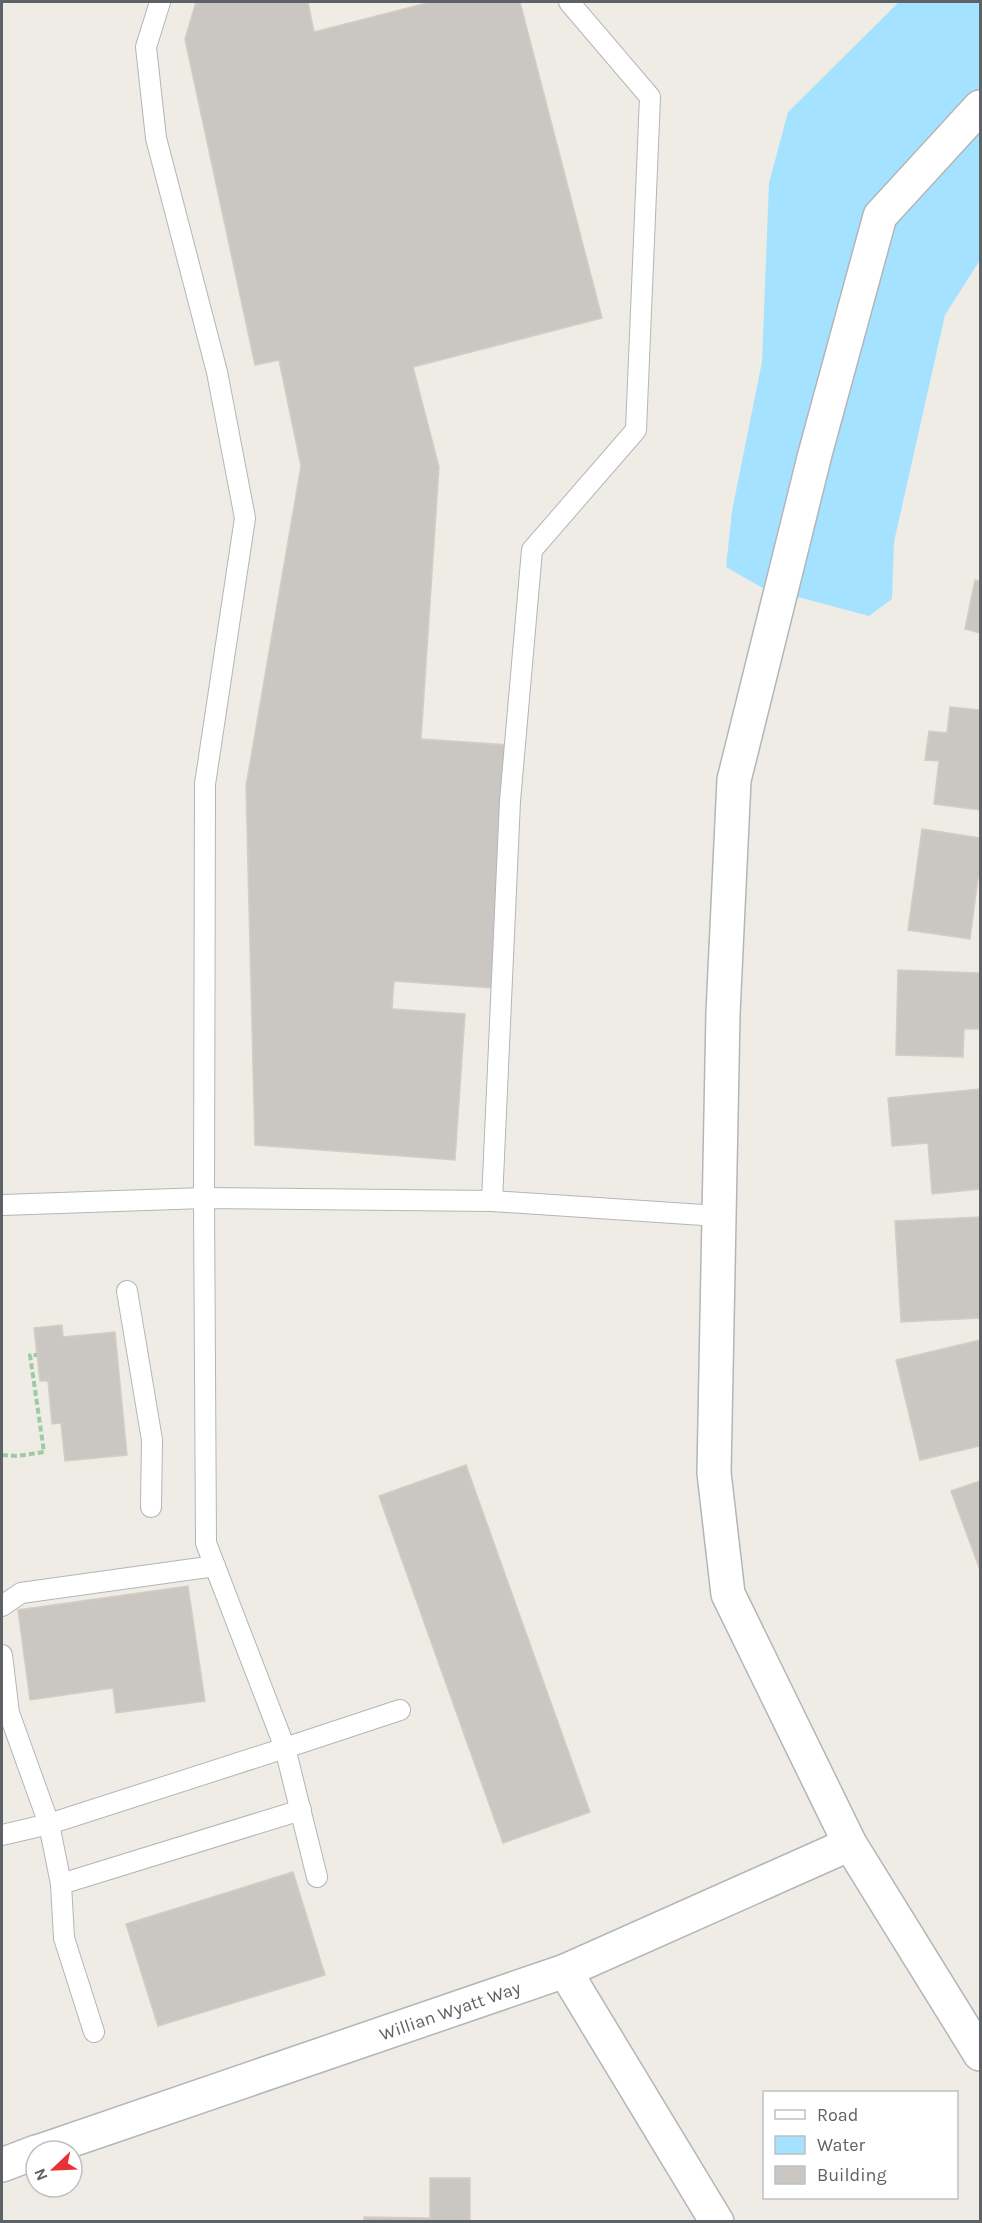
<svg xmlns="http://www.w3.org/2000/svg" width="982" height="2223" font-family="Karla,sans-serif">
<rect width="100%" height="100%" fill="#efece5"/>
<polygon fill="#a5e2ff" points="899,2 980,2 980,260 945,315 894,542 892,599 869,616 761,587 726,567 732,511 762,362 769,183 788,112"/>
<g fill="#cac7c2" stroke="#d4cdc3" stroke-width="1.5">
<polygon points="196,2 308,2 314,32 431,2 520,2 602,318 413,367 439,467 421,739 509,745 493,988 394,981 392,1009 465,1014 455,1160 255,1145 246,786 301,466 279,360 255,365 185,39"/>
<polygon points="975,580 980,581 980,633 965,629"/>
<polygon points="950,707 980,710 980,810 934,804 939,761 925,760 929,731 947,733"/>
<polygon points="922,829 980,838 980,878 978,878 970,939 908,930"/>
<polygon points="898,970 980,973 980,1029 964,1029 963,1057 896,1055"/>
<polygon points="980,1089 980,1189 932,1194 928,1143 892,1146 888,1098"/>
<polygon points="980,1217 980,1318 901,1322 895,1221"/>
<polygon points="62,1325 63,1337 115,1332 127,1455 65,1461 61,1423 52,1424 48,1381 40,1381 34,1328"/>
<polygon points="980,1340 980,1446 920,1460 896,1360"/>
<polygon points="466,1465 590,1812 503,1843 379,1496"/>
<polygon points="980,1481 980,1570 951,1491"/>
<polygon points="188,1586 205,1701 116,1713 113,1688 30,1700 18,1610"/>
<polygon points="293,1872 325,1975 158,2026 126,1924"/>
<polygon points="430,2178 470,2178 470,2222 364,2222 364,2217 430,2218"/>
</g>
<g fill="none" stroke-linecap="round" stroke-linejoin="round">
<g stroke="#b2b6ba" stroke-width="22">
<g id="lane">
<polyline points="492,1201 718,1216"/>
<polyline points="2,1205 204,1198 492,1201 510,801 532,550 636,430 650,97 569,2"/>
<polyline points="127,1291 152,1440 151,1507"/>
<polyline points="2,1606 21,1593 215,1566"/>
<polyline points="2,1655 9,1713 49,1824 61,1884"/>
<polyline points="2,1835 49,1824 285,1748 206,1543 204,1198 205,784 245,518 217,372 156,138 146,47 160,2"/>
<polyline points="317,1877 285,1748 400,1710"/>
<polyline points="94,2032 64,1938 61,1884 301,1810"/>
</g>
</g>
<g stroke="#b2b6ba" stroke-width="36">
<g id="street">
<polyline points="980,107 880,216 815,454 734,780 723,1013 714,1473 728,1594 850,1844 980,2054"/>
<polyline points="565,1971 717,2222"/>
<polyline points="40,2151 565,1971 850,1844"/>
<polyline points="2,2165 36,2152"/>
</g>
</g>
<polyline stroke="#9ccba4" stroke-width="4" stroke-dasharray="6 3" stroke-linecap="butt" points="2,1455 17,1456 44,1452 30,1355 37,1355"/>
<use href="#lane" stroke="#fff" stroke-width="20"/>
<use href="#street" stroke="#fff" stroke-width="33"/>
</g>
<g text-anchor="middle" stroke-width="5" stroke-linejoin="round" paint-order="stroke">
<g font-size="18" fill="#5d6266" stroke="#fff">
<text transform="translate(450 2011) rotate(-19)" y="6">Willian Wyatt Way</text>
</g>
</g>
<rect width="982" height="2223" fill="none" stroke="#5d6266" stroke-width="6"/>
<rect x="763" y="2091" width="195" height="108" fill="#ffffff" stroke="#bec0c2" stroke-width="1.5"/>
<rect x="775" y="2110" width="30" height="9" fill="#ffffff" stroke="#bec0c2" stroke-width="1.5"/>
<text x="817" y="2121" font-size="18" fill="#5d6266">Road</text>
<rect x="775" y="2136" width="30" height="18" fill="#a5e2ff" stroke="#bec0c2" stroke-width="1.5"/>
<text x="817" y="2151" font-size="18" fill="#5d6266">Water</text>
<rect x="775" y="2166" width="30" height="18" fill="#cac7c2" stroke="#bec0c2" stroke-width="1.5"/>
<text x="817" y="2181" font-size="18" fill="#5d6266">Building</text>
<g transform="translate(54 2169) rotate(247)"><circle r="28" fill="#ffffff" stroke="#bec0c2" stroke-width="1.5"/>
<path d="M0-4.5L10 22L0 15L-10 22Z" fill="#e93138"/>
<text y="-9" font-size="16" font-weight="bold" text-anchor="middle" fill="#5d6266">N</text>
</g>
</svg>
